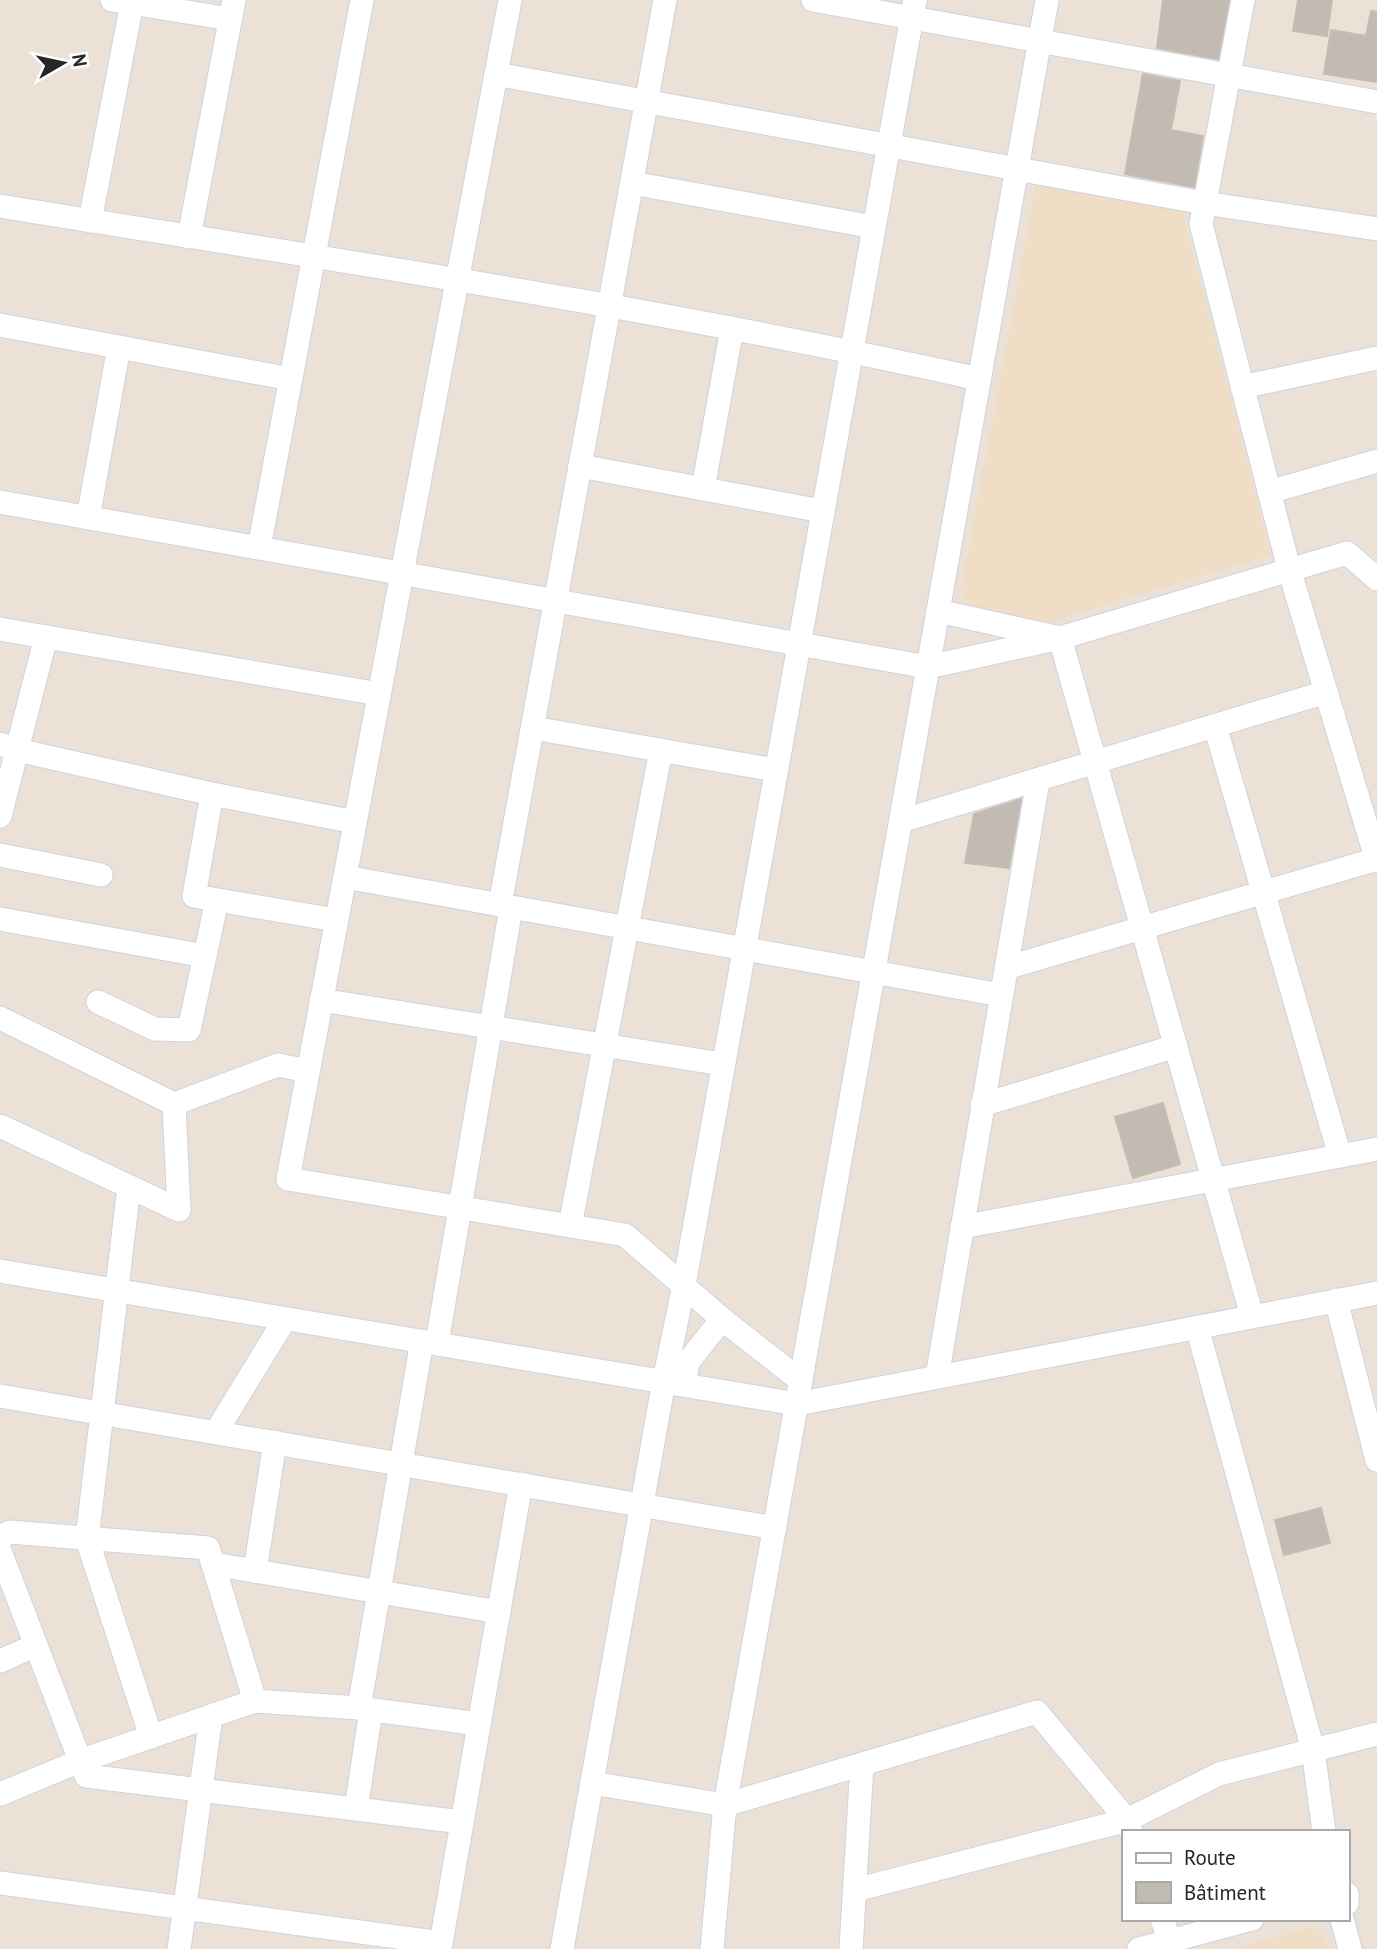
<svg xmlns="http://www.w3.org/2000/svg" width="1377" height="1949" font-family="'PT Sans',sans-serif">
<rect width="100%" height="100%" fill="#ebe1d7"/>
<g fill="#efddc5">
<polygon points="1036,184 1181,206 1271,555 1032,627 966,603 961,591"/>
<polygon points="1312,1927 1324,1934 1328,1949 1235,1949"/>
</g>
<g fill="#c2bbb4" stroke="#c6bdb1" stroke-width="2">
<polygon points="1163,0 1229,0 1218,59 1157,48"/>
<polygon points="1298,0 1332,0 1327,36 1293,31"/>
<polygon points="1371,11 1377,12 1377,82 1324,74 1331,30 1366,36"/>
<polygon points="1143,74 1180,81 1171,130 1203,136 1194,187 1125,174"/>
<polygon points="1021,799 1009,868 965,863 974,814"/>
<polygon points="1163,1103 1180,1164 1133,1178 1115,1117"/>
<polygon points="1321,1508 1330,1543 1284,1555 1275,1520"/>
</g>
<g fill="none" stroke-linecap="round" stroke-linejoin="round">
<g stroke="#cdd3e2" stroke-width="25">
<g id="minor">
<polyline points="112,0 230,19"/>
<polyline points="510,0 288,1179 625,1235 722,1319 801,1381"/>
<polyline points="813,0 1377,102"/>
<polyline points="1243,0 1201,224 1289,569 1377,861"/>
<polyline points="496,74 1204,203 1377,229"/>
<polyline points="632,183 874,227"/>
<path d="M 0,206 C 327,259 656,307 979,379"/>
<polyline points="90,221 132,3"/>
<polyline points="189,237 234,0"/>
<polyline points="0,325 291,379"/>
<polyline points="1242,387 1377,358"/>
<polyline points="580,466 822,511"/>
<polyline points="703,489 732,328"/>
<polyline points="1269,492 1377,461"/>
<polyline points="0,502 928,667 1060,638 1347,553 1377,579"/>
<polyline points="88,518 119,347"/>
<polyline points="259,548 362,0"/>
<polyline points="938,611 1060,638 1252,1316"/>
<polyline points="0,629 379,694"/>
<polyline points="1215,726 1340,1156"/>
<polyline points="533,728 775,770"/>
<polyline points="0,744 17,750 212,794 355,822"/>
<polyline points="212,794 194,896 336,920"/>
<polyline points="0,816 46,637"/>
<polyline points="901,821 1326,692"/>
<polyline points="0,855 101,875"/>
<polyline points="345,877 1001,995"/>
<polyline points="500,905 665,0"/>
<polyline points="0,919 205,956"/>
<polyline points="1006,968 1377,859"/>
<polyline points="321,1000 722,1064"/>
<polyline points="98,1002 155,1029 189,1030 217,900"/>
<polyline points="0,1018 174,1104 278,1065 308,1071"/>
<polyline points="982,1105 1176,1046"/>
<polyline points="0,1126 179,1210 174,1104"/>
<polyline points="129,1187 87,1539 151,1737"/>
<polyline points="570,1226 661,750"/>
<polyline points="962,1227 1377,1149"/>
<polyline points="0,1271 797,1404 1377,1293"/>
<polyline points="1336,1300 1377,1460"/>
<polyline points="1197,1327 1313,1750 1324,1832"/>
<polyline points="437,1343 511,908"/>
<polyline points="937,1377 1038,781"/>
<polyline points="684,1385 688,1362 722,1319"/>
<polyline points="0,1396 775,1528"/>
<polyline points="216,1432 285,1319"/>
<polyline points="0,1537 10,1532 208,1548 255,1701"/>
<polyline points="0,1551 86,1776 462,1822"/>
<polyline points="213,1564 499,1612"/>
<polyline points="255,1571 275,1442"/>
<polyline points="0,1661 36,1645"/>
<polyline points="359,1708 422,1341"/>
<polyline points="592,1783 725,1805 1037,1712 1127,1820 1219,1774 1377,1734"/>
<polyline points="0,1794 80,1761 255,1701 359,1708 479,1724"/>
<polyline points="356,1809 371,1710"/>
<polyline points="0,1883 441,1943"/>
<polyline points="855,1890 1127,1820 1131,1832"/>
<polyline points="1347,1894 1347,1903"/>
<polyline points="1162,1919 1170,1941"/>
<polyline points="1342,1919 1350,1949"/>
<polyline points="179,1949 211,1716"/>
<polyline points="440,1949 521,1484"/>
<polyline points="562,1949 664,1381 684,1285 915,0"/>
<polyline points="712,1949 725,1805 1047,0"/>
<polyline points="851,1949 862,1764"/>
<polyline points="1139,1949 1252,1919"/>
</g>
</g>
<use href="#minor" stroke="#fff" stroke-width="23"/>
</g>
<rect x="1122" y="1830" width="228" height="91" fill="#ffffff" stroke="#a9a9a9" stroke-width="2"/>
<rect x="1136" y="1853" width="35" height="10" fill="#ffffff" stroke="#a9a9a9" stroke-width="2"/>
<text x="1184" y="1865" font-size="21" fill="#272727">Route</text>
<rect x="1136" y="1882" width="35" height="21" fill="#c2bbb4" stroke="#a9a9a9" stroke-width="2"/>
<text x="1184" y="1900" font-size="21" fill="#272727">Bâtiment</text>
<g transform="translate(63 63) rotate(81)" stroke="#ffffff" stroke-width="5" paint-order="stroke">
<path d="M0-5L12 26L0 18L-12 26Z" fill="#272727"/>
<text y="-10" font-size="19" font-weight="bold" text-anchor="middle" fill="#272727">N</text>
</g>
</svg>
